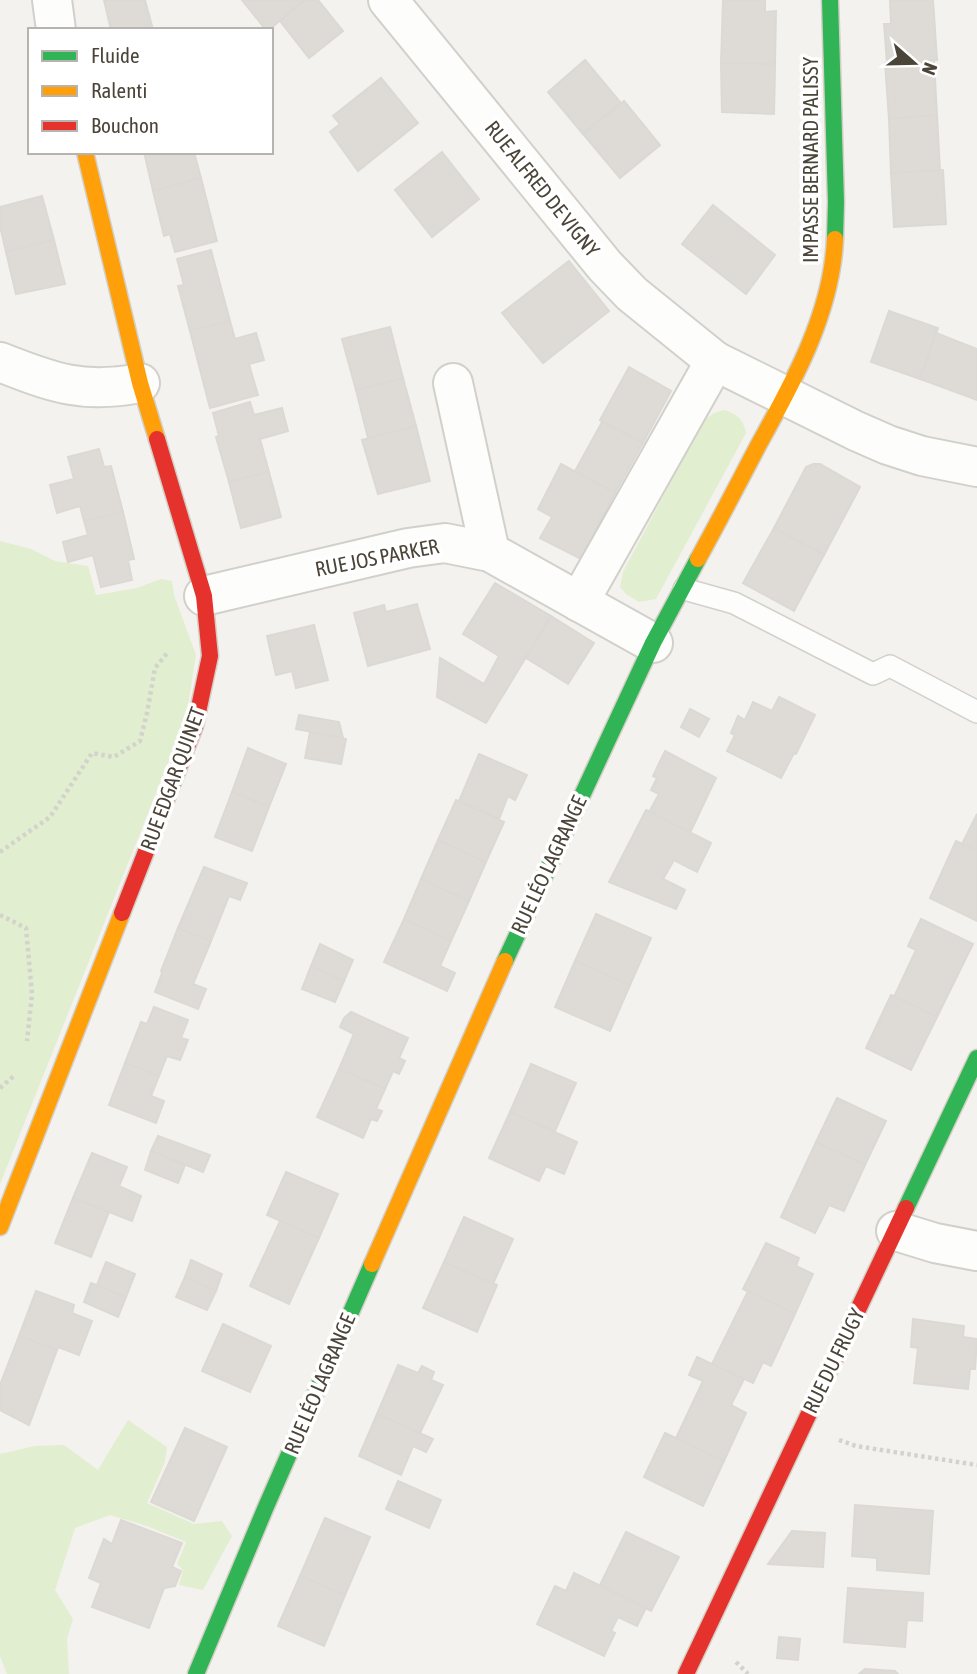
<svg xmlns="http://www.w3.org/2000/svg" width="977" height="1674" font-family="'Asap Condensed',sans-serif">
<rect width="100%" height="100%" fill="#f4f2ee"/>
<g fill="#e1eecf">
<path d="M 723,410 C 737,413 743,419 746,433 L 656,599 L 639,602 L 626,594 L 620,587 L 623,572 L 703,421 L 714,413 Z"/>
<polygon points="0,541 31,549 55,561 88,566 96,595 137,588 161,579 172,581 174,595 196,655 186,718 0,1184"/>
<polygon points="128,1420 167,1447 165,1462 147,1503 194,1524 222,1521 232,1536 203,1590 179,1585 183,1570 177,1564 186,1542 147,1526 110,1515 75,1528 55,1590 73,1619 67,1639 69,1674 7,1674 0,1656 0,1454 35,1446 64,1445 98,1470"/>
</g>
<g fill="#dedbd6" stroke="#dcd9d4" stroke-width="2">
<polygon points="104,0 145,0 153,30 111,30"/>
<polygon points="242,0 304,0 269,30 266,30"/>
<polygon points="304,0 318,0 343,31 309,58 280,21"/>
<polygon points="723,0 765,0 765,12 776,11 775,64 721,63"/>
<polygon points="890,0 933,0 937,60 887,63 884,24 891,24"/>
<polygon points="585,60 621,103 583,134 548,92"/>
<polygon points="934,60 937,115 889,119 885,63"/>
<polygon points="721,63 775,64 774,114 722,112"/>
<polygon points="381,78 418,123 358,171 330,132 340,124 333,116"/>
<polygon points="624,101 660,145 620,178 583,134"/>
<polygon points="937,115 940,171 891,173 889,119"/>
<polygon points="144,152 194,152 201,178 153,191"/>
<polygon points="442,152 479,199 432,237 395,190"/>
<polygon points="943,170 946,224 894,227 891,173"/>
<polygon points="201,178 217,241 175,252 170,234 164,236 153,191"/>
<polygon points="42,196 54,240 6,252 0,226 0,207"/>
<polygon points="713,205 775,255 746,294 682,244"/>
<polygon points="54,240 65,284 16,294 6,252"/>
<polygon points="211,250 230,321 190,331 178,286 184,285 177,259"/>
<polygon points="569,261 609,311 543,363 502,313"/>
<polygon points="889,311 938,328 920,379 871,362"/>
<polygon points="230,321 235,339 256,333 264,360 249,364 258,395 210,408 190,331"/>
<polygon points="390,327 403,378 356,390 342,339"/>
<polygon points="936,333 977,349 977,400 920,379"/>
<polygon points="629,367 671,391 643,443 600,420"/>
<polygon points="403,378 416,426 368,438 356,390"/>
<polygon points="250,402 254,415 282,408 288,431 260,439 269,472 229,482 216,437 219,436 213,413"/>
<polygon points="602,422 643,443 615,493 575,471"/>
<polygon points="416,426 430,481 378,494 362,440"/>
<polygon points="99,449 104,467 111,466 123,512 84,521 80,506 57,513 50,485 74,479 68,457"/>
<polygon points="561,464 615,493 581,559 540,538 552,517 538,509"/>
<polygon points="813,464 820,464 860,487 824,555 774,528 806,467"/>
<polygon points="269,472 281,517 241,528 229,482"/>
<polygon points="123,512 134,559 128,560 132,580 101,587 93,555 68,562 63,542 88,535 84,521"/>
<polygon points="774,528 824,555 794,611 743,583"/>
<polygon points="495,583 551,616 486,723 437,697 440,658 484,684 499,656 463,634"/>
<polygon points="417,604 430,649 368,666 354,613 384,605 386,612"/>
<polygon points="551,616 594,643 568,684 526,658"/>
<polygon points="314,625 328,680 296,688 292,671 276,675 267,636"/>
<polygon points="779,697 815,715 796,754 794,753 781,778 727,751 735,735 731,733 738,716 745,720 753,702 772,711"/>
<polygon points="690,709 709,719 699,737 681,727"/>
<polygon points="299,715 339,722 343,738 296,729"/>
<polygon points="310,732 346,739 341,764 305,758"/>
<polygon points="248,748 286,764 269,807 232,792"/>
<polygon points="665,751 716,778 690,833 649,812 659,794 651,790 657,778 653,776"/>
<polygon points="479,754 527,775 515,800 508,796 499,819 459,801"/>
<polygon points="232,792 269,807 252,851 215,837"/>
<polygon points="456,800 504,822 486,862 438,840"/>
<polygon points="646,810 711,843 697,872 674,860 663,879 685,890 676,909 609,882"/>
<polygon points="977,814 977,851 962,844"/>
<polygon points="438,840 486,862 469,901 421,879"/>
<polygon points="956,841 977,851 977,921 930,898"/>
<polygon points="204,867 247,883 240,900 229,896 211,941 178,928"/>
<polygon points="421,879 469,901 451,941 404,919"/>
<polygon points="596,914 651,938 630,985 575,961"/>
<polygon points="404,919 451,941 440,966 455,973 447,991 384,962"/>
<polygon points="921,919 973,944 937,1017 894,997 916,950 908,946"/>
<polygon points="178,928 211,941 193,984 206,989 198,1009 155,992 162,973 161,971"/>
<polygon points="320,944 353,960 344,981 311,966"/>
<polygon points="575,961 630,985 610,1031 555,1007"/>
<polygon points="311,966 344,981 335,1002 302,989"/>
<polygon points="891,995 937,1017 911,1070 866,1048"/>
<polygon points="154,1007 188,1020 181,1038 188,1040 180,1060 167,1056 159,1076 125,1063 141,1022 147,1024"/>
<polygon points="351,1012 408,1038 399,1058 405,1061 399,1074 393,1071 385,1089 339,1069 354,1034 340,1027 344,1018"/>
<polygon points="125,1063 159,1076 151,1096 164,1101 156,1123 109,1105"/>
<polygon points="531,1064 576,1083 555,1131 510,1112"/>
<polygon points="339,1069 385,1089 376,1109 382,1111 377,1121 371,1119 363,1138 317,1117"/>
<polygon points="837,1098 886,1121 865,1165 816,1142"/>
<polygon points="510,1112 577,1142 564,1174 546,1166 539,1181 489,1158"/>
<polygon points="158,1136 210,1155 203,1172 151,1151"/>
<polygon points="816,1142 865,1165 844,1211 829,1205 815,1233 781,1217"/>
<polygon points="151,1151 185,1165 178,1183 145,1170"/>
<polygon points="92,1153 127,1167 119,1186 141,1196 132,1221 73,1198"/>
<polygon points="286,1172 338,1194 319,1238 267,1215"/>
<polygon points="73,1198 109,1212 91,1257 55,1243"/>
<polygon points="464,1217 513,1239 493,1284 444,1262"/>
<polygon points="280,1221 319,1238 289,1304 250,1286"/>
<polygon points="766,1243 799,1258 796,1266 813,1274 795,1314 743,1289"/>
<polygon points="191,1260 222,1274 216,1291 185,1277"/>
<polygon points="106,1262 135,1274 126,1297 97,1285"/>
<polygon points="444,1262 497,1285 477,1332 423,1308"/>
<polygon points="185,1277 216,1291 207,1310 176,1297"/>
<polygon points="91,1283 126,1297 118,1317 84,1302"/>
<polygon points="36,1291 74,1305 72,1313 92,1321 79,1355 58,1347 57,1350 19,1336"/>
<polygon points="748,1291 795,1314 771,1366 763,1362 753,1383 712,1364"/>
<polygon points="913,1319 964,1326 963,1337 977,1339 975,1369 970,1369 968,1389 914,1383 918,1348 911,1347"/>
<polygon points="223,1324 271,1346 250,1392 202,1371"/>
<polygon points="19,1336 57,1350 29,1425 0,1410 0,1385"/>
<polygon points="697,1357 744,1379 731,1405 746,1413 724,1461 676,1438 703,1381 689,1375"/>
<polygon points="398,1365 418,1373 422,1366 434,1372 431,1380 443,1385 420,1433 377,1414"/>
<polygon points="377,1414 433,1439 426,1452 413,1446 401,1475 359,1456"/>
<polygon points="185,1428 227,1447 194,1521 151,1502"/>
<polygon points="665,1433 724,1461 703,1506 644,1477"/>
<polygon points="398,1481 441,1500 429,1528 386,1509"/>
<polygon points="855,1505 933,1511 929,1574 877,1570 877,1558 852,1556"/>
<polygon points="325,1518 370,1537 345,1595 300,1576"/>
<polygon points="121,1520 182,1543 172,1567 181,1571 175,1586 164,1588 149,1628 92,1607 101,1583 89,1578 104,1539 112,1544"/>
<polygon points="792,1531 825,1533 823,1567 768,1564"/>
<polygon points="626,1532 679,1557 651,1611 600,1585"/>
<polygon points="574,1573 646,1608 637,1626 618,1617 611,1631 615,1633 604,1656 537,1624 555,1586 566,1591"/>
<polygon points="300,1576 345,1595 324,1646 278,1626"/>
<polygon points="848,1588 923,1593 922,1621 907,1620 905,1647 844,1642"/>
<polygon points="779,1637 800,1639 798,1660 777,1658"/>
<polygon points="865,1669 895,1671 898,1674 859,1674"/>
</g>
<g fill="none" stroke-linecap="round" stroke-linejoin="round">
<g stroke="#d2d0cb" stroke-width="24">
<polyline id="lane" points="684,589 734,603 873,674 890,666 977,712"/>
</g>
<g stroke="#d2d0cb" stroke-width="42">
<g id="street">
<polyline points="52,0 56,30"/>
<polyline points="388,0 605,266 632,294 715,361"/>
<path d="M 0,362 C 53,383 83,394 140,383"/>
<polyline points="453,383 490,552"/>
<polyline points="204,596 408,548 445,543 490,552 653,643"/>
<polyline points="579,602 715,361 856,431 888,445 922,456 977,467"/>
<polyline points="896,1231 935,1243 977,1251"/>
</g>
</g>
<g stroke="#d3cfc5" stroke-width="19">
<g id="fast">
<polyline points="830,0 836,202 835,239"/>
<polyline points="505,961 653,643 698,559"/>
<polyline points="906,1208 977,1058"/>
<polyline points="196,1674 265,1509 372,1264"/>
</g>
</g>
<g stroke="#d3cfc5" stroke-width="19">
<g id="slow">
<polyline points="85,152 140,383 157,439"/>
<path d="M 698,559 C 719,521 739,482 759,444 C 794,381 832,312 835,239"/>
<polyline points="0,1227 122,913"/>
<polyline points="372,1264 505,961"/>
</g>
</g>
<g stroke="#d3cfc5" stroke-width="19">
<g id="jam">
<polyline points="122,913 195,726 210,656 204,596 157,439"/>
<polyline points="686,1674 906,1208"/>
</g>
</g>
<g stroke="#d3d2cc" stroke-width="4.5" stroke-dasharray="3.5 3.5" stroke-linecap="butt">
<polyline points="0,852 50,817 92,753 114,757 140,741 147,713 155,668 168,652"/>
<polyline points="0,915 26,928 32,994 27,1041"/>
<polyline points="0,1088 15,1075"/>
<polyline points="839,1440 856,1446 977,1465"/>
<polyline points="736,1662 748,1674"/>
</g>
<use href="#lane" stroke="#fdfdfc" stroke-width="21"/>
<use href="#street" stroke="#fdfdfc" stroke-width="38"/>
<use href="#fast" stroke="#30b455" stroke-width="16"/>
<use href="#slow" stroke="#ff9f0a" stroke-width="16"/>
<use href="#jam" stroke="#e5322d" stroke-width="16"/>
</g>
<g text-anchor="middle" stroke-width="7" stroke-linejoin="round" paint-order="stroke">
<g font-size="21" fill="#4b4439" stroke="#fff">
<text transform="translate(811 160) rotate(-90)" y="7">IMPASSE BERNARD PALISSY</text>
<text transform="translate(542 189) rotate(51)" y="7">RUE ALFRED DE VIGNY</text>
<text transform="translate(377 558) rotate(-11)" y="7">RUE JOS PARKER</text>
<text transform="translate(173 779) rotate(-70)" y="7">RUE EDGAR QUINET</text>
<text transform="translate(549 865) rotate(-65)" y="7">RUE LÉO LAGRANGE</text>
<text transform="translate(834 1361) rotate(-64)" y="7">RUE DU FRUGY</text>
<text transform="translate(320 1384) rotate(-67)" y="7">RUE LÉO LAGRANGE</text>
</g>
</g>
<rect x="28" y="28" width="245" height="126" fill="#ffffff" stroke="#b7b4b0" stroke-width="2"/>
<rect x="42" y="51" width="35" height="10" fill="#30b455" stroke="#b7b4b0" stroke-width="2"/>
<text x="91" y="63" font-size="21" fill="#4b4439">Fluide</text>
<rect x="42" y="86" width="35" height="10" fill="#ff9f0a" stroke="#b7b4b0" stroke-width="2"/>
<text x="91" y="98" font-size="21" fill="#4b4439">Ralenti</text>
<rect x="42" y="121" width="35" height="10" fill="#e5322d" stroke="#b7b4b0" stroke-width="2"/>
<text x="91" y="133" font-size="21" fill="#4b4439">Bouchon</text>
<g transform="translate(914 63) rotate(110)" stroke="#ffffff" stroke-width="5" paint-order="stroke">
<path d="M0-5L12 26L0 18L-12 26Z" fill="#4b4439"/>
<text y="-10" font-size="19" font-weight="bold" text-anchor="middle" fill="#4b4439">N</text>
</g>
</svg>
